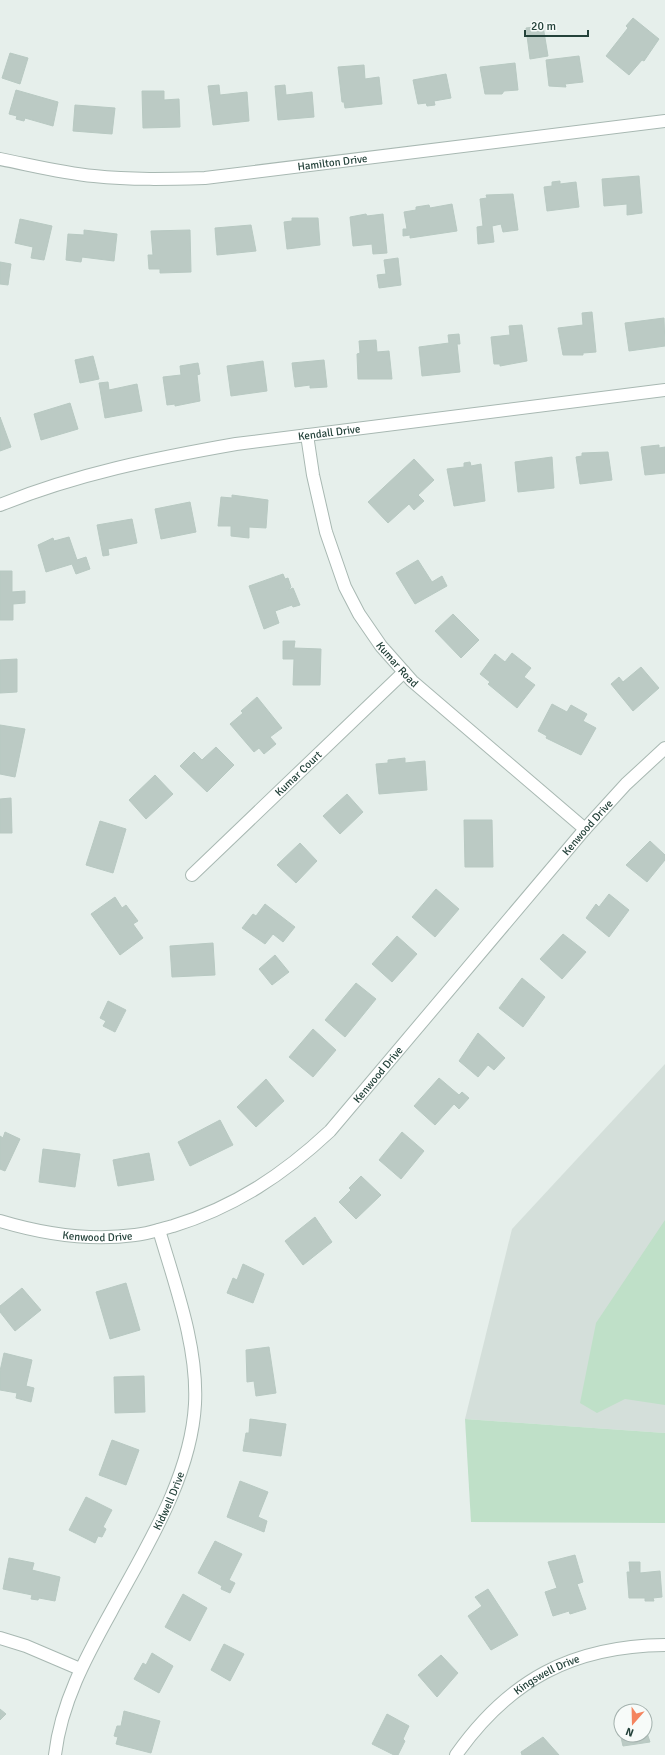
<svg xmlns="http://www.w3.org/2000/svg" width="665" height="1755" font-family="Signika,sans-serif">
<rect width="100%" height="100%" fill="#e6efeb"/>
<polygon fill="#d4dfda" points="665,1064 665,1433 465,1419 512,1229"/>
<g fill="#bfe0c8">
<polygon points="665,1220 665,1405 625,1399 597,1413 580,1403 596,1323"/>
<polygon points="465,1419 665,1433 665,1523 471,1522"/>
</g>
<g fill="#bbcac4" stroke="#b8c9c2">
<polygon points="633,18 659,39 644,61 642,60 629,75 606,56 628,28 626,26"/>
<polygon points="543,26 548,56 530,59 526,28"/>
<polygon points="10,53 28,58 20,84 2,78"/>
<polygon points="579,56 583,82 565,84 566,87 549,86 546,60"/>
<polygon points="515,63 518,90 504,91 502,94 485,94 480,67"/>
<polygon points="364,65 365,79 379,77 382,104 345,108 344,102 342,102 338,67"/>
<polygon points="446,74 451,98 434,101 435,105 427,106 426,103 418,104 413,80"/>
<polygon points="219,85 220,95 247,92 249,121 213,125 208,86"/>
<polygon points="285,85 286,95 312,92 314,117 278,120 275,86"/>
<polygon points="16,90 58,102 53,126 25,118 24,121 16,119 17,116 9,114"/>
<polygon points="142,91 164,91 164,100 179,99 180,127 143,128"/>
<polygon points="75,105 115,108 112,134 73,131"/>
<polygon points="639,176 642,213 627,215 627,204 604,206 602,179"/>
<polygon points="560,181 560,184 576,182 579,207 547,211 544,187 552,186 552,182"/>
<polygon points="513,194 518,230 503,232 501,224 492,226 494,242 478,244 477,227 483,226 480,199 487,198 486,195"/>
<polygon points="452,204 457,231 410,238 410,235 403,236 403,229 407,229 404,212 416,210 416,207 429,205 430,208"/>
<polygon points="366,214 367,216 383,214 387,253 373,254 372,244 353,246 350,217"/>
<polygon points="292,218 318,218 320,245 287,249 284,222 292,221"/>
<polygon points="20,219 52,226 44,260 31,258 33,247 15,243"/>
<polygon points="251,225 256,251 217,255 215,228"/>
<polygon points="84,230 117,234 114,261 82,257 81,262 66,260 68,234 84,235"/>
<polygon points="190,230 191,272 160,273 160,269 149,269 148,255 153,255 151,231"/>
<polygon points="398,258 401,285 379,288 377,275 386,274 384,260"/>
<polygon points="0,262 11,264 8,285 0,284"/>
<polygon points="592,312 596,352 583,353 583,355 563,355 558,328 583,325 582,313"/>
<polygon points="664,318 665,346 629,351 625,323"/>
<polygon points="522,325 527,361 500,366 500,364 494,364 491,337 510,335 509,326"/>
<polygon points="459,334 460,344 457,344 460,372 422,376 419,347 449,343 448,335"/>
<polygon points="376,340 377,352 389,351 392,379 358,379 357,354 360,353 359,341"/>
<polygon points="93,356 99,379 80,383 75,360"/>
<polygon points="324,360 327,387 310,388 310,385 295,387 292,363"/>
<polygon points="263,361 267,391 231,396 227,366"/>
<polygon points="198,363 200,374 197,375 200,401 175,406 175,404 167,405 163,377 181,375 180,366"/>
<polygon points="108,382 109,390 137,384 142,411 105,418 99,383"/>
<polygon points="70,403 78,429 41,440 34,414"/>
<polygon points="0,417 11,447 0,451"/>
<polygon points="659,445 659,448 665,447 665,473 645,475 641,447"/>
<polygon points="608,452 612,480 580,484 576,457 582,456 582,453"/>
<polygon points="552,457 554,488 518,492 515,462"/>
<polygon points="414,459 434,480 418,495 424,501 414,510 409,504 388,523 368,502"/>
<polygon points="470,462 471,466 481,464 485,501 454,506 447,469 464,467 464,463"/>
<polygon points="232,495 268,500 266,528 249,527 249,538 231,536 231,526 218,526 221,497 232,498"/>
<polygon points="190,502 196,532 161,539 155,509"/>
<polygon points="132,519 137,543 108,549 109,555 103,556 97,525"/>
<polygon points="69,537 77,560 86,557 90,569 76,574 72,564 46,572 38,545 53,538 54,541"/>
<polygon points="418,560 432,582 442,576 447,586 415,604 396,573"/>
<polygon points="0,571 12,571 12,592 25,591 25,603 13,604 13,620 0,620"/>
<polygon points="283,574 285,579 288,578 291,587 288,590 293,588 300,605 293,607 292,605 275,611 279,623 264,629 249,586"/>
<polygon points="453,614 479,640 461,658 435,631"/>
<polygon points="283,641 295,641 294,648 321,649 320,685 293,685 294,659 283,659"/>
<polygon points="512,653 531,668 524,677 535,685 517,708 488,684 490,682 480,674 495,654 505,662"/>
<polygon points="17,659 17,692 0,693 0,660"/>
<polygon points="641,667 659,688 633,711 611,684 619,677 623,682"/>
<polygon points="257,697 282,728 270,737 276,744 264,754 259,748 254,752 230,724 243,713 241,711"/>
<polygon points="552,704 567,712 571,705 587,714 583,721 596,728 581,755 546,738 547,736 538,731"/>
<polygon points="0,725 25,729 15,777 0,774"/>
<polygon points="216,747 234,765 207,792 180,766 194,752 202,760"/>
<polygon points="405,758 405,763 425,761 427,790 379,794 376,764 388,763 388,760"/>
<polygon points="155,775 173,794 146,819 129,800"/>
<polygon points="347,794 363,812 340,834 323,816"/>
<polygon points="11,798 12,833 0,833 0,799"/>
<polygon points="464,820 492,820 493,867 465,867"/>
<polygon points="100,821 126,829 113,873 86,865"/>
<polygon points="650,841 665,855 665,860 647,882 626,865"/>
<polygon points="300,843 317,861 296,883 277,865"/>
<polygon points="436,889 459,909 435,937 412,917"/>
<polygon points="609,894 629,910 609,937 586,918 596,904 599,907"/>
<polygon points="115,897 122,908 126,905 138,921 133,924 143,938 120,955 91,914"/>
<polygon points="265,904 295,927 283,942 273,934 265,944 242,928 253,914 256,916"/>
<polygon points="563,934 586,952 562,979 540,959"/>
<polygon points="397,936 417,954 392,982 372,964"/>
<polygon points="213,943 215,975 172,977 170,946"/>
<polygon points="275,955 289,972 272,985 259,969"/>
<polygon points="522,978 545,997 523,1027 499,1008"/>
<polygon points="356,983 376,999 345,1037 325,1020"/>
<polygon points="108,1001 126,1010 115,1032 103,1026 106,1021 100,1018"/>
<polygon points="313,1029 336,1050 313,1077 289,1057"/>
<polygon points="478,1033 505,1058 494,1070 488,1065 478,1077 459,1061"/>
<polygon points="439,1078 459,1095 462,1092 469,1098 459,1109 454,1104 435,1125 414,1106"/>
<polygon points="266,1079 284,1101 256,1127 237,1107"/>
<polygon points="220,1120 233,1145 190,1166 178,1142"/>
<polygon points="5,1132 20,1139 5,1171 0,1169 0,1136 3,1138"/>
<polygon points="402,1132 424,1151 401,1179 379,1160"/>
<polygon points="43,1149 80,1154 75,1187 39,1182"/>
<polygon points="149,1153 154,1180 118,1186 113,1160"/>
<polygon points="361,1176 381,1195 356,1219 339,1202 351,1190 349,1188"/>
<polygon points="315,1217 332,1242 303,1265 285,1241"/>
<polygon points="243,1264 264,1274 253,1303 227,1293 233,1278 237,1280"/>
<polygon points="126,1283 140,1330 110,1339 96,1292"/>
<polygon points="22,1288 41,1310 15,1331 0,1312 0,1306"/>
<polygon points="269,1347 276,1393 256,1396 254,1381 247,1382 246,1350"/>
<polygon points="4,1353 32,1360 26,1386 34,1388 31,1402 16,1398 17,1393 0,1390 0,1371"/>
<polygon points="144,1376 145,1412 115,1413 114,1377"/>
<polygon points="250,1419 286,1424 281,1456 243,1451 246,1433 249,1433"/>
<polygon points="112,1440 139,1450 126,1485 99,1475"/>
<polygon points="240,1481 268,1492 258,1517 267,1521 264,1532 227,1517"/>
<polygon points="86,1497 112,1510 103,1527 106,1529 102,1537 98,1536 95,1543 69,1530"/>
<polygon points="215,1541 242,1554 229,1580 235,1583 230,1593 221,1589 222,1586 198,1573"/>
<polygon points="575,1555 583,1582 577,1584 586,1609 570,1614 569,1611 553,1616 545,1592 557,1588 548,1562"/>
<polygon points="9,1558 34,1563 32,1570 60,1577 55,1601 39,1598 38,1600 31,1599 32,1595 3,1589"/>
<polygon points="629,1562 640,1562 640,1573 660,1571 662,1597 653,1598 654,1601 645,1601 645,1598 629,1598 627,1572 630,1572"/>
<polygon points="488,1589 518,1635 491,1650 468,1616 482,1606 475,1597"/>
<polygon points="183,1594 207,1608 190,1641 165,1627"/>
<polygon points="224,1644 244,1654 230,1681 211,1670"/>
<polygon points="152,1653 173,1666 159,1693 134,1679 143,1663 146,1665"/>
<polygon points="441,1655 458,1673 437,1697 418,1675"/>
<polygon points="0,1709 6,1714 0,1720"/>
<polygon points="124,1711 160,1721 151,1753 116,1744 118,1737 114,1736 117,1726 121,1726"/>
<polygon points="387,1714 409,1726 403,1739 405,1741 398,1755 394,1755 372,1744"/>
<polygon points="621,1715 621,1735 645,1735 645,1727 650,1742 623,1746 616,1716"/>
<polygon points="543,1737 559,1755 522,1755 521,1752"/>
</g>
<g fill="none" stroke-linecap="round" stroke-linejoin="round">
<g stroke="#a8b8b2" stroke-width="14">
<g id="street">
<path id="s1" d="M 0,159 C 31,165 62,173 94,176 C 131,180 168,179 205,178 L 665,121"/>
<path id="s2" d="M 307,435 L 313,475 L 326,532 L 345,587 L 359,614 L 381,646 L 412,681 L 585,829"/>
<path id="s3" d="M 0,505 C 76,474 156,458 236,444 L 665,390"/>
<path id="s4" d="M 192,875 L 404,672"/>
<path id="s5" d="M 0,1221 C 43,1234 90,1241 135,1235 C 148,1234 161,1229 173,1226 C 235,1207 284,1174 330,1131 L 585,829 L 626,784 L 665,748"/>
<polyline points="0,1638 26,1646 80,1669"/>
<path id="s6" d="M 55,1755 C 61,1703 86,1657 111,1612 C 145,1549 191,1478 195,1404 C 198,1346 175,1285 159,1230"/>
<path id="s7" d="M 456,1755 C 509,1680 572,1646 665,1645"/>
</g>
</g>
<use href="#street" stroke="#fff" stroke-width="12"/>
</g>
<g text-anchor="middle" stroke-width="3.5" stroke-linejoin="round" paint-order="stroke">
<g font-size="11" fill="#24423a" stroke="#f7fbf9">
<text dy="4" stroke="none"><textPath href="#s1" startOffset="335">Hamilton Drive</textPath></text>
<text dy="4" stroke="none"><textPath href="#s3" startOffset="338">Kendall Drive</textPath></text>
<text dy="4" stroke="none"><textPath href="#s2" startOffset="251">Kumar Road</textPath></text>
<text dy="4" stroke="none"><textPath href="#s4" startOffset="147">Kumar Court</textPath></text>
<text dy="4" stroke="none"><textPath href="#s5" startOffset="759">Kenwood Drive</textPath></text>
<text dy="4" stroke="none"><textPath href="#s5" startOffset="435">Kenwood Drive</textPath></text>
<text dy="4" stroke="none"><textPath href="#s5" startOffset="99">Kenwood Drive</textPath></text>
<text dy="4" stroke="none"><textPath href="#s6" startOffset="280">Kidwell Drive</textPath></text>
<text dy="4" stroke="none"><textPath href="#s7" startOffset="123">Kingswell Drive</textPath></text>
</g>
</g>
<g transform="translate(633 1723) rotate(200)"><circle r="19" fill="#f7fbf9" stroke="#a3b1ad"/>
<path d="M0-3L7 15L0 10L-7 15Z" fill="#f4845f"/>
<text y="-6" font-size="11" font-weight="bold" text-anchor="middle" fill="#24423a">N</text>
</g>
<path d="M525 30v6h63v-6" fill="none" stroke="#24423a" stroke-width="2"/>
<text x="531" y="30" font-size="12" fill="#24423a" stroke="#f7fbf9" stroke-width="3" paint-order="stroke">20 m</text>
</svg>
